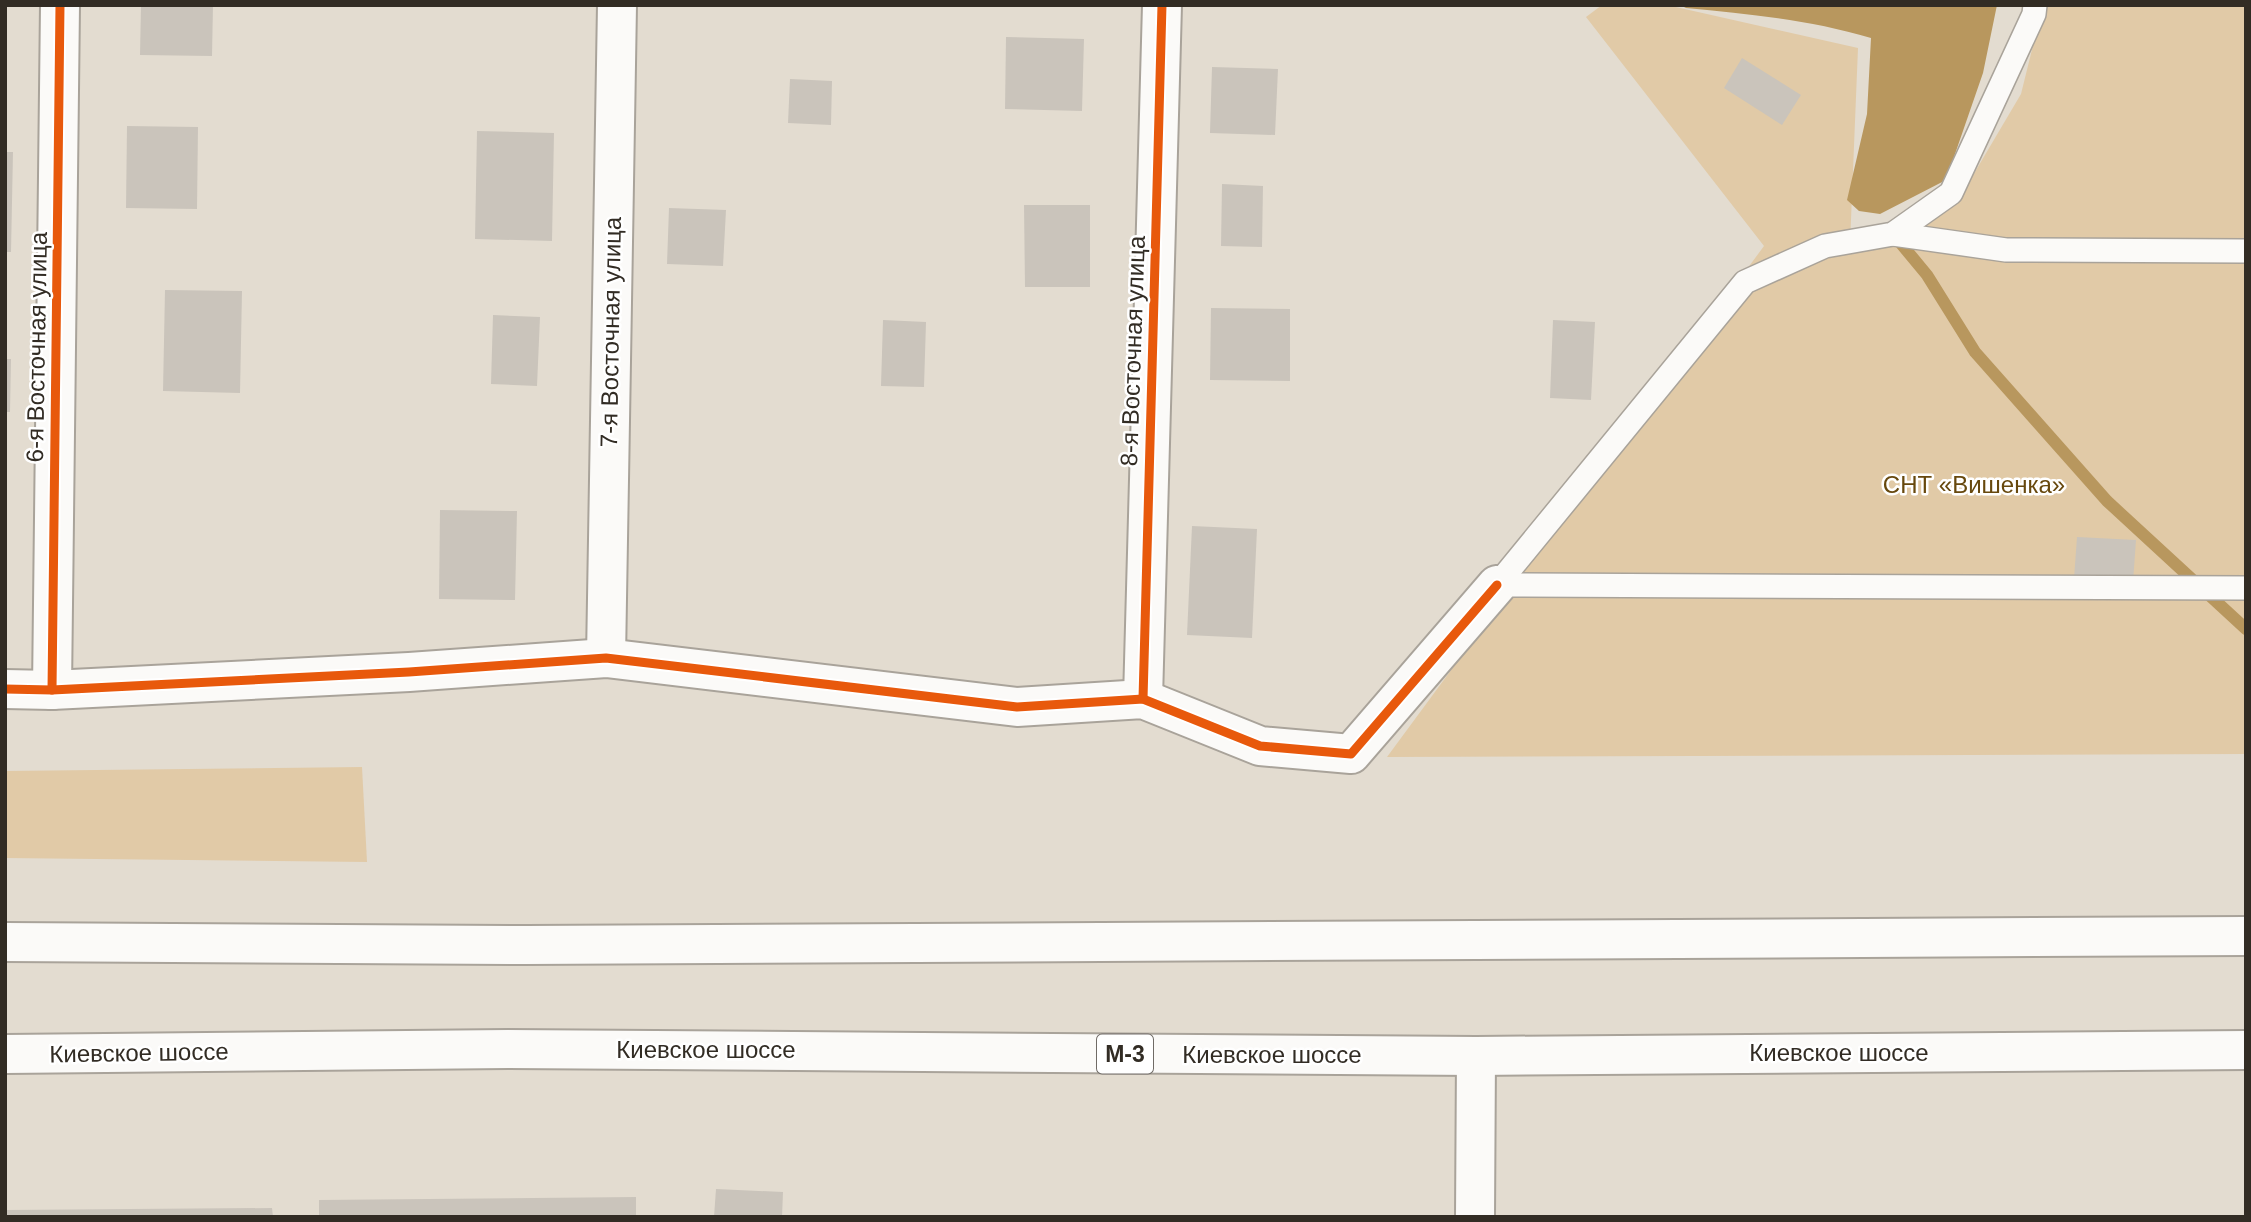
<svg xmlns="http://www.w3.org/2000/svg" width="2251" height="1222" font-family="Arial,sans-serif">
<rect width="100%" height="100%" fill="#e3dcd0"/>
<g fill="#e1caa7">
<polygon points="1602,5 1667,5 1858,48 1850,244 1956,204 2021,94 2043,5 2246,5 2246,754 1387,757 1764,246 1586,17"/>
<polygon points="362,767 367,862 5,858 5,771"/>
</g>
<path fill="#b8975e" d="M 1680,5 L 1997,5 L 1983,73 L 1946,180 L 1880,214 L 1859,211 L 1847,200 L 1867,114 L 1871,38 C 1810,20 1749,14 1686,8 Z"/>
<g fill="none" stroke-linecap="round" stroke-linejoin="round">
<polyline stroke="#b8975e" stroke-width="12" points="1898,240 1927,275 1975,352 2107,501 2246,629"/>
</g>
<g fill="#cac4bb">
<polygon points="141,5 213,5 212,56 140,55"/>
<polygon points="1006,37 1084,39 1082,111 1005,109"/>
<polygon points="1742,58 1801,95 1782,125 1724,88"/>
<polygon points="1212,67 1278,69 1275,135 1210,133"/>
<polygon points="790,79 832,81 831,125 788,123"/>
<polygon points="127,126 198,127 197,209 126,208"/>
<polygon points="477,131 554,133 552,241 475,239"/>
<polygon points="5,152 13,152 11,252 5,252"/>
<polygon points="1222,184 1263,186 1262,247 1221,246"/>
<polygon points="1024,205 1090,205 1090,287 1025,287"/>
<polygon points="669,208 726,210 723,266 667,264"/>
<polygon points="165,290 242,291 240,393 163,391"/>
<polygon points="1211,308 1290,309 1290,381 1210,380"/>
<polygon points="493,315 540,317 537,386 491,384"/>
<polygon points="883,320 926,322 924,387 881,386"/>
<polygon points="1553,320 1595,322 1591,400 1550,398"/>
<polygon points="5,359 11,359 10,412 5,412"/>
<polygon points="440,510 517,511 515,600 439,599"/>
<polygon points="1192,526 1257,529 1252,638 1187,635"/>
<polygon points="2077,537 2136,540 2133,582 2074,579"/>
<polygon points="716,1189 783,1192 782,1217 714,1217"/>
<polygon points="636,1197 636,1217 319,1217 319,1200"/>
<polygon points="272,1208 273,1217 5,1217 5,1210"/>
</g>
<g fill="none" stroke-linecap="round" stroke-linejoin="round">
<g stroke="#a9a39a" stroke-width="26">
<g id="service">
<polyline points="1893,234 2006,250 2246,251"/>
<polyline points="1497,585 1745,282 1825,246 1893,234 1951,193 2034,14 2035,5"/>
<polyline points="1497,585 2246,588"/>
</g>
</g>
<g stroke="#a9a39a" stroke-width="42">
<g id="minor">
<polyline points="606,658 617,5"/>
<polyline points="5,689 52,690 409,672 606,658 1017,707 1143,699 1260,746 1351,754 1497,585"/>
<polyline points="52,690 60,5"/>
<polyline points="1143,699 1162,5"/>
<polyline points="1475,1217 1476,1056"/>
</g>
</g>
<g stroke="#a9a39a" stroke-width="42">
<g id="trunk">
<polyline points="5,942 526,945 2246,936"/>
<polyline points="5,1054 508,1049 1476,1056 2246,1050"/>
</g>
</g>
<use href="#service" stroke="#fbfaf8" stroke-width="23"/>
<use href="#minor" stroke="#fbfaf8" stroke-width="38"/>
<use href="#trunk" stroke="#fbfaf8" stroke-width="38"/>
<g stroke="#fff" stroke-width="13">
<g id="cycleway">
<polyline points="5,689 52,690 409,672 606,658 1017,707 1143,699 1260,746 1351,754 1497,585"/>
<polyline points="52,690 60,5"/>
<polyline points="1143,699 1162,5"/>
</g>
</g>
<use href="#cycleway" stroke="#e8590c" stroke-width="9"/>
</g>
<g text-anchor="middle" stroke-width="5" stroke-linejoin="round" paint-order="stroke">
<rect fill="#fff" stroke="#706b66" stroke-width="2" x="1097" y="1034.5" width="56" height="39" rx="5"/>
<g font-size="23" font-weight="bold" fill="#322c24">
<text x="1125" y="1062">М-3</text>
</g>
<g font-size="24" fill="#322c24" stroke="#fff">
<text transform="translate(611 332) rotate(-89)" y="8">7-я Восточная улица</text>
<text transform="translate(37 347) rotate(-89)" y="8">6-я Восточная улица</text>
<text transform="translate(1133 351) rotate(-88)" y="8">8-я Восточная улица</text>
<text x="706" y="1058">Киевское шоссе</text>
<text transform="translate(139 1053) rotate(-1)" y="8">Киевское шоссе</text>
<text x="1839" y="1061">Киевское шоссе</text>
<text x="1272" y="1063">Киевское шоссе</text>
</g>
<g font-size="24" fill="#67480d" stroke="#fff">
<text x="1974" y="493">СНТ «Вишенка»</text>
</g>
</g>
<rect width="2251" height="1222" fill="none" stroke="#322c24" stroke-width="14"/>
</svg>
